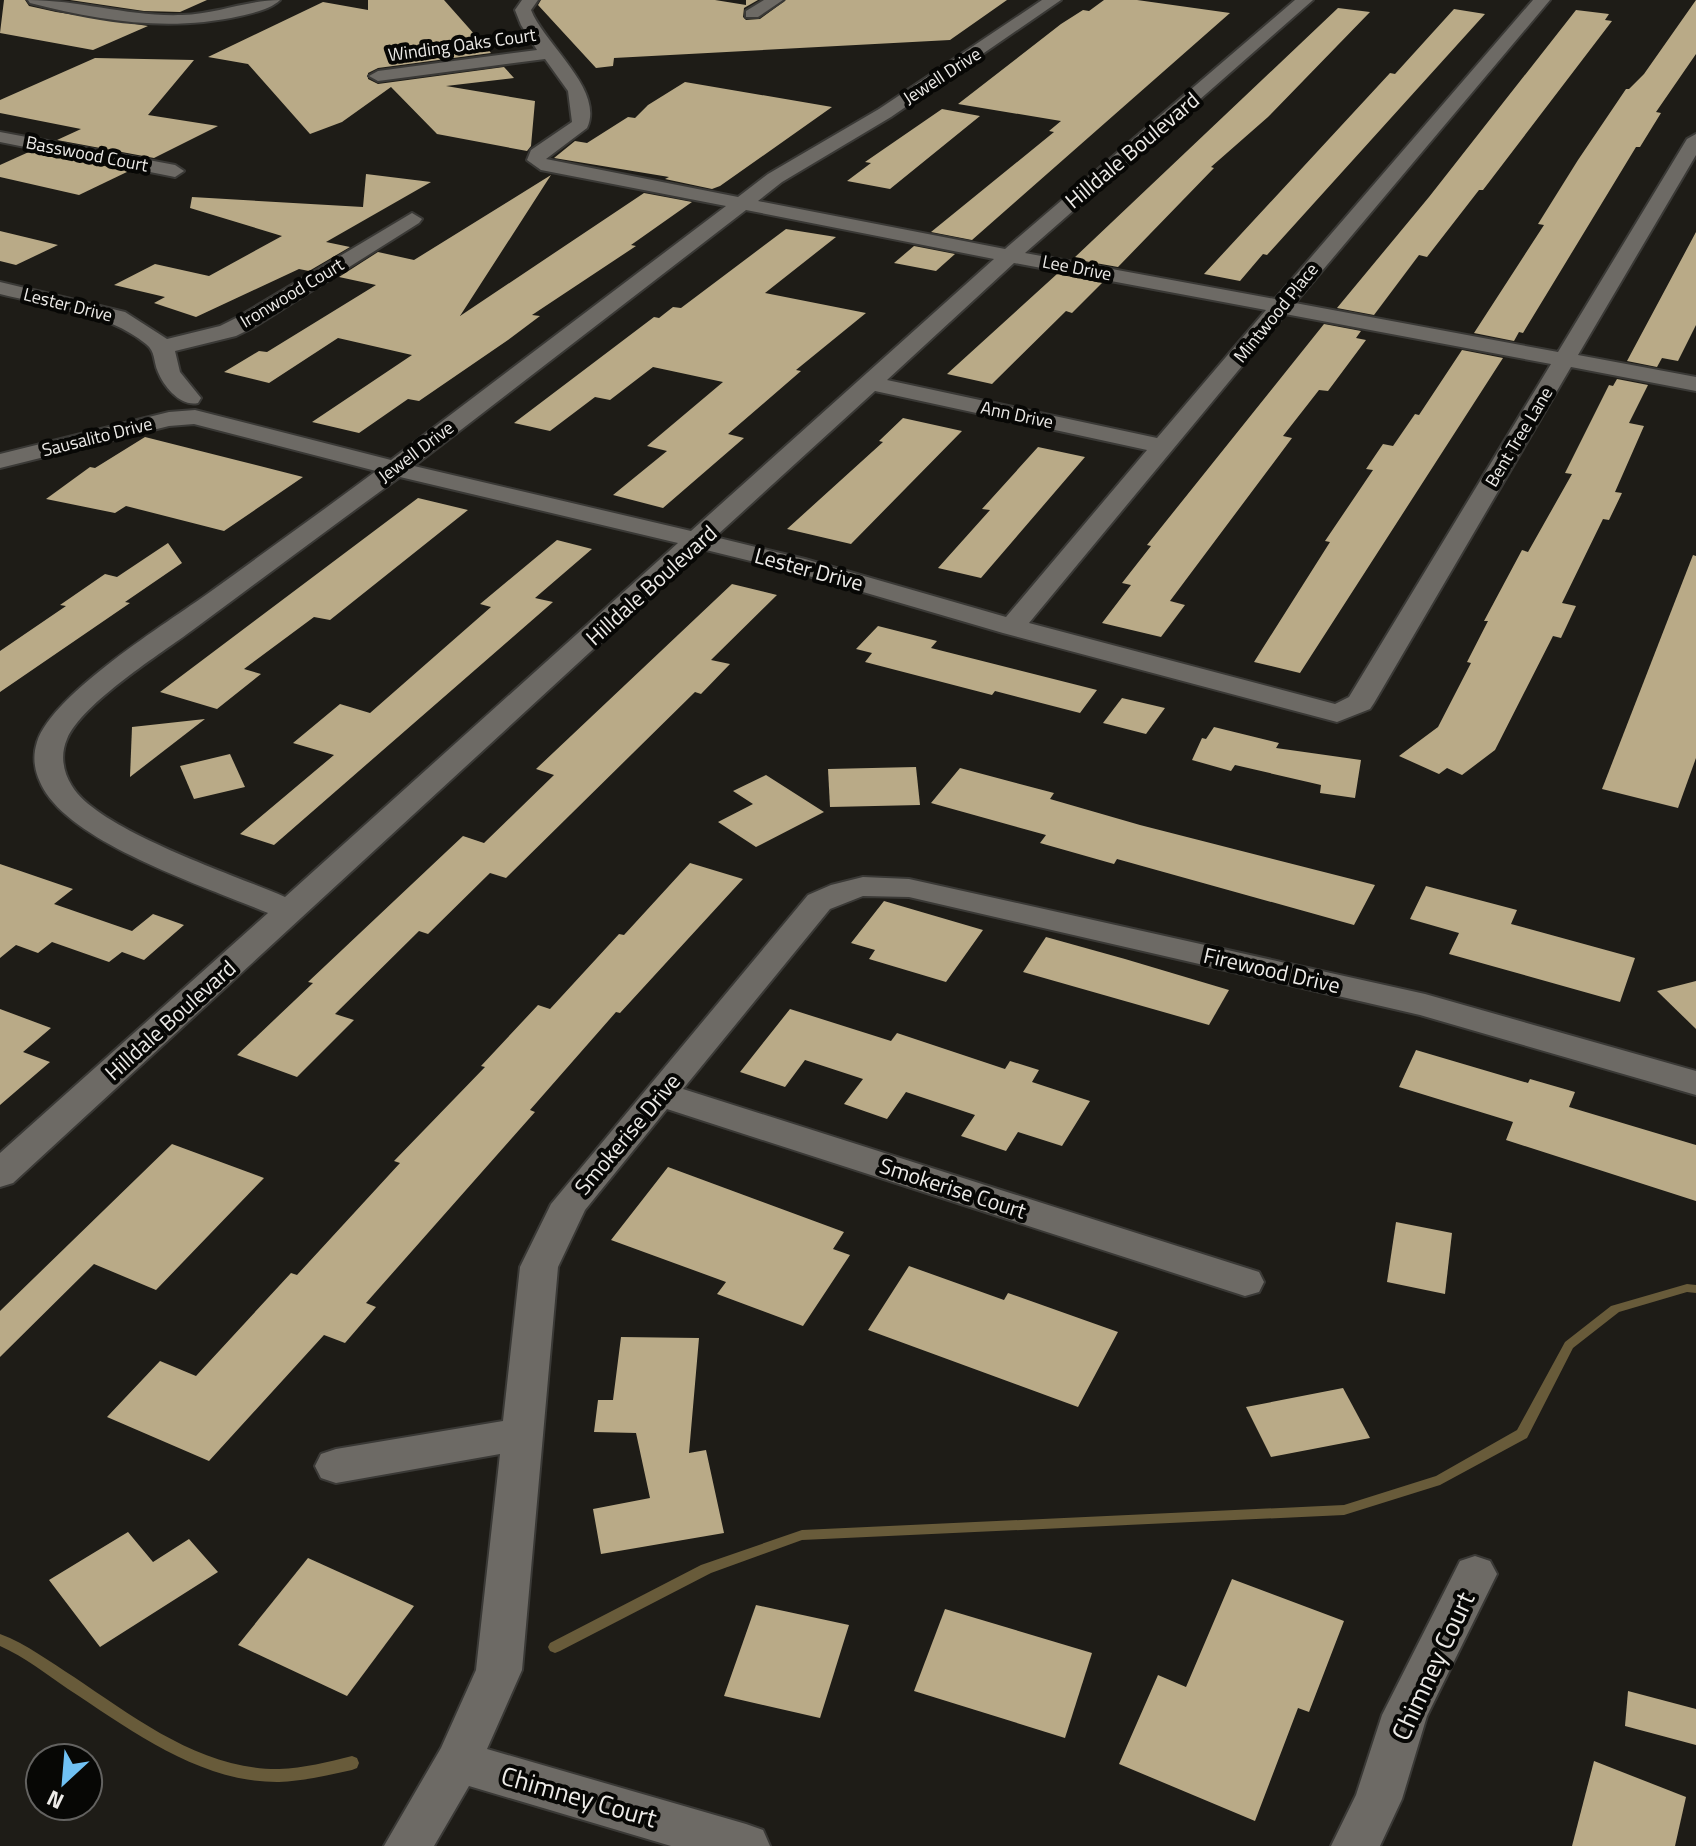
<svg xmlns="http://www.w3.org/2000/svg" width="1696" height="1846" font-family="'Titillium Web',sans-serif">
<rect width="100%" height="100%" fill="#1e1c17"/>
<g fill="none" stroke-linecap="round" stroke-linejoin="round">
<g fill="#685b3a" fill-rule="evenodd">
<polygon points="1687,1284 1696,1285 1696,1293 1687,1292 1619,1312 1573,1348 1527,1438 1440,1485 1344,1515 802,1540 711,1573 560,1651 555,1653 550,1651 548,1647 550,1643 701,1565 802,1530 1344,1505 1436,1476 1517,1430 1565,1342 1611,1306"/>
<path d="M 0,1634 C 27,1644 50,1662 74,1677 C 135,1718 202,1770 279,1769 C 304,1768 328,1762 352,1756 L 357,1758 L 359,1763 L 357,1768 L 352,1770 C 328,1775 304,1781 279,1782 C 200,1783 131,1730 68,1689 C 46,1674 25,1657 0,1646 Z"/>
</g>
</g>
<g fill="#b9aa87">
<polygon points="4,0 25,0 29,6 56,12 148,26 93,50 0,33"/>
<polygon points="70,0 207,0 180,12 144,11"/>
<polygon points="368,0 444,0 491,53 378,68 368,73 368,79 378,84 504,67 514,78 446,86 535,101 531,146 527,151 437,134 391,87 342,122 310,134 248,64 208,57 323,2 368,10"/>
<polygon points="541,0 715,0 746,5 746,0 758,0 744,8 743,17 746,20 760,19 786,0 1007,0 950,40 614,58 613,66 596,68 538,5"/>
<polygon points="1104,0 1137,0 1230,13 972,240 931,232 1054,132 1049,131 1061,121 958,104 1061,24 1083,10 1089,11"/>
<polygon points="1696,0 1696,54 1656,112 1661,113 1640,147 1636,147 1523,333 1519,332 1514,341 1474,333 1544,225 1538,224 1578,160 1626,89 1629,89 1644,74"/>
<polygon points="1338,8 1370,12 1268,117 1211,167 1214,168 1118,267 1073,259"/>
<polygon points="1454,9 1485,14 1267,255 1263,254 1240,281 1204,274 1390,73 1395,74"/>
<polygon points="1576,10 1609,14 1605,20 1612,21 1483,190 1479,190 1427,257 1419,255 1374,315 1337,308 1429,197"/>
<polygon points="95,58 194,60 148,115 218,126 154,158 57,140 81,129 0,113 0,100"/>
<polygon points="685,82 832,107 720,186 712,189 665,179 669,177 554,158 575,141 587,143 628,117 635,118 648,105"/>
<polygon points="942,109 980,116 890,189 847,181 871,163 865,162"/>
<polygon points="31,151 129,171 79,195 0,177 0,165"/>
<polygon points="366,174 431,182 326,242 350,247 309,271 299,269 196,317 154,303 165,297 114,285 155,264 209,276 282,236 190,208 192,197 363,207"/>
<polygon points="551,175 460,316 644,193 692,202 631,245 636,246 532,315 540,316 508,340 419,401 408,399 359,433 312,422 412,355 338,338 269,383 224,372 259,351 267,352 376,285 339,277 378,252 414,260"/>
<polygon points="786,229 836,237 765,293 866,313 796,370 801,371 728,434 744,438 663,508 613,495 667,451 647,446 723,382 653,367 610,400 595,397 550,431 514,423 654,317 659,318 673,307 681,308"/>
<polygon points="0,231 58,245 16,265 0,261"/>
<polygon points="1696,232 1696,325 1678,361 1662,358 1657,367 1627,361"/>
<polygon points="914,246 955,254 936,271 894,263"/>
<polygon points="1057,274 1102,283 1072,313 1066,311 992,384 947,374"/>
<polygon points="1324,324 1361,331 1356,338 1366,340 1328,391 1319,390 1283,436 1292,438 1170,601 1185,605 1161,637 1102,623 1131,585 1122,583 1151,546 1147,545"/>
<polygon points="1462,350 1503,358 1300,673 1254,662 1330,542 1325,541 1373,470 1366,469 1383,444 1393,446 1415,414 1419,415"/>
<polygon points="1617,379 1648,385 1629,423 1644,426 1615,492 1622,493 1609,520 1603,519 1562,603 1576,606 1561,638 1553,636 1495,750 1462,775 1447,768 1439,774 1399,756 1438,727 1471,663 1467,662 1488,621 1484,621 1522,550 1528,552 1572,474 1565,473 1609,385 1613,386"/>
<polygon points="903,418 962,431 851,544 787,529 883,442 879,441"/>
<polygon points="145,437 240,461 303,477 224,531 126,506 115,513 46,499 90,467 95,468"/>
<polygon points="1038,447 1085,457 981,578 938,568 990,510 982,509"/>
<polygon points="418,498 468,510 330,620 314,617 244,669 261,674 217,709 160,692"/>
<polygon points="557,540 592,549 535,598 553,602 274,845 240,834 334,755 293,743 340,704 370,713 491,607 480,604"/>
<polygon points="168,543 182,563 125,602 130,603 0,692 0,651 66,606 60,605 105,574 117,577"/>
<polygon points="1693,555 1696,556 1696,758 1678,808 1602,789"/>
<polygon points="732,584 777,595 711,660 730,664 701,694 695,692 506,878 490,873 428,934 419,931 335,1014 354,1020 297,1077 237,1055 313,983 308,982 463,836 484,843 554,775 536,769"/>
<polygon points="878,626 937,641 931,648 1097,690 1080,713 995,691 992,695 865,662 872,653 856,649"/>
<polygon points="1122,698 1165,708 1146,734 1103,723"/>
<polygon points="205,719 130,777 132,727"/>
<polygon points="1214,727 1279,743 1276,748 1361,760 1355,798 1320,793 1321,785 1235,765 1231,771 1192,760 1202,738 1206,739"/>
<polygon points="230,754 245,787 194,799 180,766"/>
<polygon points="916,767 920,805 830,807 828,769"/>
<polygon points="960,768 1054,793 1050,799 1140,825 1375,885 1354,925 1117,859 1114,864 1040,843 1046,835 931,803"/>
<polygon points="766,775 824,812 756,847 718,822 753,804 733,791"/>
<polygon points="690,863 743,879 620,1013 616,1012 530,1110 535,1112 366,1303 376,1307 345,1343 324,1335 209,1461 107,1417 160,1361 196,1376 291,1273 297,1275 400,1163 394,1161 485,1067 481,1066 538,1005 550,1009 619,934 624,935"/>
<polygon points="0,864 73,889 54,904 132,931 153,914 184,925 144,960 122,952 109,962 52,942 38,953 16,945 0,958"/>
<polygon points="1426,886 1517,910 1511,924 1635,958 1620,1002 1449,954 1459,933 1410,919"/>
<polygon points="884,901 983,930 946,982 869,959 875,950 851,943"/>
<polygon points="1046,937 1125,959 1229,990 1209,1025 1023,972"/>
<polygon points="1696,981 1696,1029 1657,991"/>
<polygon points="0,1009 51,1028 23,1052 50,1062 0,1105"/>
<polygon points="790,1009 891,1041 897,1033 1005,1069 1010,1061 1039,1070 1032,1082 1090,1101 1062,1146 1018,1132 1006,1151 961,1136 975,1115 906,1092 887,1119 844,1104 863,1079 805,1060 785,1087 740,1072"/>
<polygon points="1416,1050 1528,1083 1530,1079 1575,1092 1569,1107 1696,1145 1696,1201 1506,1140 1513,1122 1399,1087"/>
<polygon points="172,1144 264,1178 156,1290 94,1264 0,1357 0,1311"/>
<polygon points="668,1167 844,1232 833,1249 850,1255 803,1326 717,1294 726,1282 611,1240"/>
<polygon points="1396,1222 1452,1233 1445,1294 1387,1282"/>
<polygon points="909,1266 1004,1300 1008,1293 1118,1332 1078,1407 868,1330"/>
<polygon points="621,1337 699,1338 689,1453 706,1450 724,1533 601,1554 593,1509 650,1498 636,1433 594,1432 598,1400 613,1400"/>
<polygon points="1343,1388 1370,1438 1271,1457 1246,1407"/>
<polygon points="128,1532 153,1562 189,1539 218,1572 100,1647 49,1580"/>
<polygon points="308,1558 414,1606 347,1696 238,1645"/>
<polygon points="1232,1579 1344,1621 1309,1712 1298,1708 1255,1821 1119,1764 1158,1675 1186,1687"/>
<polygon points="756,1605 849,1625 820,1718 724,1696"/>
<polygon points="945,1609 1092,1653 1065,1738 914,1691"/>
<polygon points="1628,1691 1696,1709 1696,1745 1625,1726"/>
<polygon points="1594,1761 1686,1797 1675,1846 1572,1846"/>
</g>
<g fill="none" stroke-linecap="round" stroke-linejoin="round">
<g stroke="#3a3936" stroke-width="4">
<g id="minor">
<path d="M 28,0 C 80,0 130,17 182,15 C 216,14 247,0 280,0 C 271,9 253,13 240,16 C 169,32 100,21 30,3 Z"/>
<path d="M 522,0 L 538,0 L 531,10 C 544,44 605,90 587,128 L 546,159 L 738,197 L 768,174 L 879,109 L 1042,0 L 1061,0 L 891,117 L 782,182 L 758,201 L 1005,249 L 1295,0 L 1313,0 L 1025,253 L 1275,299 L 1533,0 L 1550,0 L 1295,303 L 1558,352 L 1687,139 L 1696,134 L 1696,155 L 1578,355 L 1696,377 L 1696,391 L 1571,367 L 1374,703 L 1370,709 L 1337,722 L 1003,633 L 788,570 L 702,549 L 13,1183 L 0,1187 L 0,1153 L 268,913 C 207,887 82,847 46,793 C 36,777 31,761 37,742 C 53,693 167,623 210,592 C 265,552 321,512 376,471 L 194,424 L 169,426 L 0,468 L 0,454 L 169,412 L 195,410 L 391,460 L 726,206 L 541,170 L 527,160 L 531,150 L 572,122 L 568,91 L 545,59 L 378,81 L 369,76 L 378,71 L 537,50 L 521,25 L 515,10 ZM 746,210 L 994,259 L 691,531 L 414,466 ZM 1014,263 L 1266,310 L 1157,438 L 887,380 ZM 1285,314 L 1551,364 L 1349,697 L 1335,704 L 1029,623 ZM 875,391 L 1147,450 L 1006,617 L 805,559 L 715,537 ZM 400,477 L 678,543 L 285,897 C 235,875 98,830 72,786 C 63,772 60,755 67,739 C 82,703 162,653 194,629 C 263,578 331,527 400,477 Z"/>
<polygon points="764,0 783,0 758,17 746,17 746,11"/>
<polygon points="0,132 175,165 184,171 175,177 0,142"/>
<path d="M 412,213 L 422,219 L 419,223 L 254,327 L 236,336 L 175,351 L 180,372 L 201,398 L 198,403 C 181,407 164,387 158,372 C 153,361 156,352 146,344 C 107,312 48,306 0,294 L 0,282 L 125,312 L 167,339 L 220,326 L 238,317 Z"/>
<polygon points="863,877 909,879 1425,994 1696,1071 1696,1095 1420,1015 909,897 863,896 830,909 683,1089 1259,1272 1264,1282 1259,1292 1245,1296 667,1109 585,1210 558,1267 522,1670 487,1749 746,1824 763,1830 770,1846 671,1846 469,1786 434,1846 384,1846 441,1748 476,1670 500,1454 336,1483 321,1478 315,1466 321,1454 336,1449 503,1421 520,1267 551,1204 808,895 831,885"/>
<polygon points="1475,1556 1490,1561 1497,1574 1427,1716 1402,1799 1380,1846 1331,1846 1356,1795 1382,1715 1460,1561"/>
</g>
</g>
<use href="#minor" fill="#6d6a65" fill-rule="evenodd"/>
</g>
<g text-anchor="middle" stroke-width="8" stroke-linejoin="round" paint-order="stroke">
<g font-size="18" fill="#edebe8" stroke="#070705">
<text transform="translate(462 45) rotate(-8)" y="6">Winding Oaks Court</text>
<text transform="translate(942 76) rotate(-33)" y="6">Jewell Drive</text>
<text transform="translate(87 154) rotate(11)" y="6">Basswood Court</text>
<text transform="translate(1077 268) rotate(11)" y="6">Lee Drive</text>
<text transform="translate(292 293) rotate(-31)" y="6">Ironwood Court</text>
<text transform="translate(68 305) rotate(14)" y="6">Lester Drive</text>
<text transform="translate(1276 313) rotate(-51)" y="6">Mintwood Place</text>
<text transform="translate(1017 415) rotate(12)" y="6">Ann Drive</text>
<text transform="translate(97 437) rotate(-14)" y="6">Sausalito Drive</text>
<text transform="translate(1519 437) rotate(-59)" y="6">Bent Tree Lane</text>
<text transform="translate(416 452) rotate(-37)" y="6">Jewell Drive</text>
</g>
<g font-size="22" fill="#edebe8" stroke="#070705">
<text transform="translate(1132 150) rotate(-40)" y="8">Hilldale Boulevard</text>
<text transform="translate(809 569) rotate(15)" y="8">Lester Drive</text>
<text transform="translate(651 585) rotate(-42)" y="8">Hilldale Boulevard</text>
<text transform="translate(1272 970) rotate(13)" y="8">Firewood Drive</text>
<text transform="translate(170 1020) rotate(-42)" y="8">Hilldale Boulevard</text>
<text transform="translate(627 1134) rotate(-50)" y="8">Smokerise Drive</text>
<text transform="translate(953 1188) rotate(18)" y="8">Smokerise Court</text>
</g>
<g font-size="26" fill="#edebe8" stroke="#070705">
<text transform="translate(1433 1666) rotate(-65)" y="9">Chimney Court</text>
<text transform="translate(579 1797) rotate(16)" y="9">Chimney Court</text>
</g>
</g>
<g transform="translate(64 1782) rotate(206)"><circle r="38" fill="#070705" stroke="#636260" stroke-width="2"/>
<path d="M0-6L14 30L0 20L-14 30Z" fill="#70c1f4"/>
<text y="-12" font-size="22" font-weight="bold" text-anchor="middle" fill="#edebe8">N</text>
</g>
</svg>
